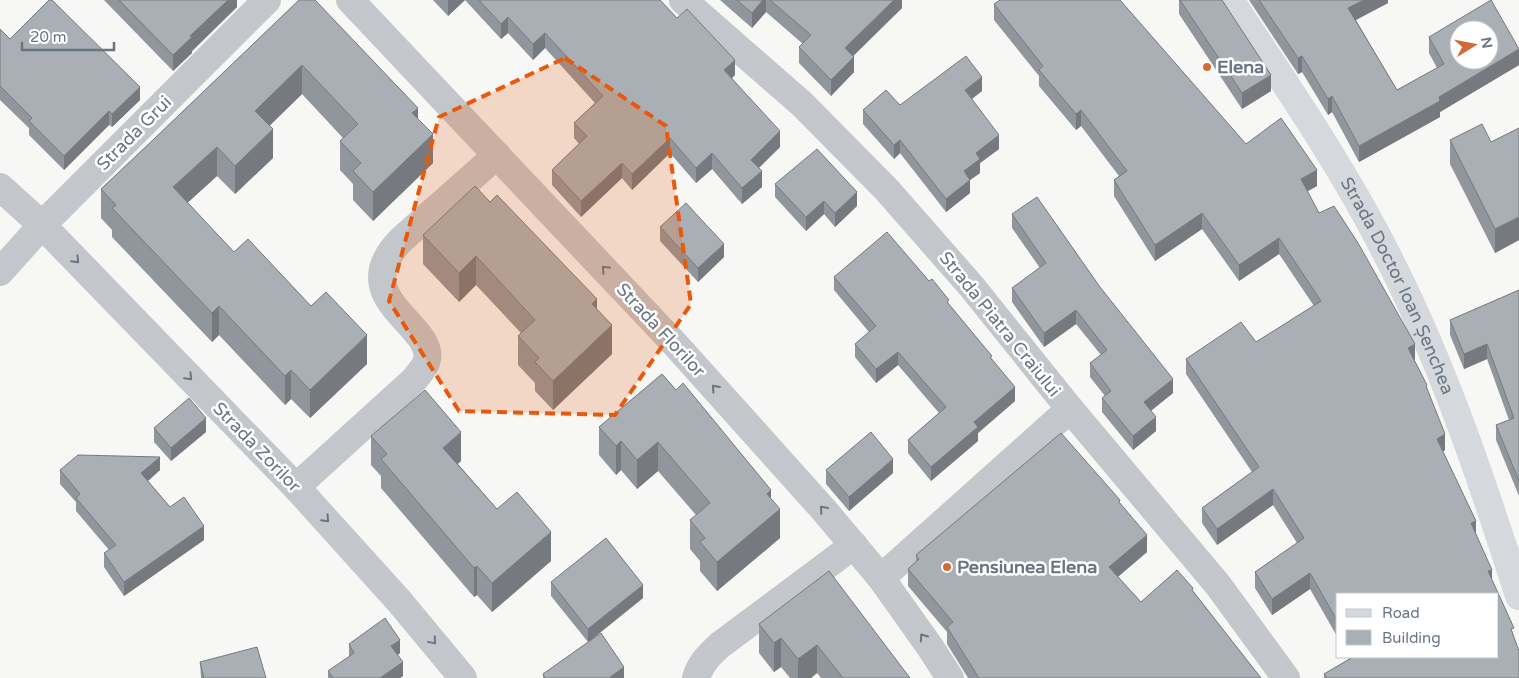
<svg xmlns="http://www.w3.org/2000/svg" width="1519" height="678" font-family="'Varela Round',sans-serif">
<rect width="100%" height="100%" fill="#f7f7f5"/>
<g fill="none" stroke-linecap="round" stroke-linejoin="round">
<g stroke="#c3c6ca" stroke-width="28">
<polyline points="350,0 674,343 823,509 881,578 930,647 950,678"/>
<polyline points="683,0 802,104 887,190 972,287 1070,409 1218,585 1286,678"/>
<polyline points="0,187 42,225 296,487 399,601 463,678"/>
<polyline points="0,272 42,225 267,0"/>
<path d="M 296,487 L 415,379 C 419,373 426,367 427,359 C 434,324 344,298 401,240 L 497,155"/>
<polyline points="881,578 1070,409"/>
<path d="M 696,678 C 700,664 709,655 720,645 L 854,545"/>
</g>
<path stroke="#d5d8dc" stroke-width="28" id="s1" d="M 1230,0 C 1283,81 1339,161 1383,247 C 1441,358 1481,477 1519,596"/>
</g>
<g fill="#91969c">
<polygon points="104,0 237,0 237,7 192,51 192,53 173,71"/>
<polygon points="299,0 418,119 433,163 373,221 353,200 353,184 340,170 340,141 343,138 302,94 269,126 273,158 235,194 217,176 187,203 234,252 311,306 367,364 310,418 291,399 285,405 219,335 212,342 112,237 112,230 101,218 101,189 154,139"/>
<polygon points="433,0 465,0 448,16"/>
<polygon points="465,0 660,0 677,18 735,75 732,78 780,147 759,168 762,187 742,204 712,169 696,183 670,153 632,190 622,178 581,217 552,185 552,170 579,144 574,138 574,123 595,103 545,48 533,60 508,33 501,39"/>
<polygon points="720,0 902,0 902,8 853,56 854,72 831,96 799,63 799,47 803,44 766,12 752,28"/>
<polygon points="1179,0 1222,0 1271,91 1242,109 1179,14"/>
<polygon points="1249,0 1388,0 1388,3 1356,20 1397,90 1437,68 1429,53 1429,37 1519,48 1519,65 1440,112 1440,117 1359,162 1332,112 1328,115 1302,72 1298,74"/>
<polygon points="994,4 1246,144 1317,186 1307,191 1319,213 1415,360 1414,361 1427,389 1445,450 1443,451 1476,534 1492,580 1514,636 1519,678 1324,678 1324,674 1349,659 1348,657 1498,657 1338,594 1338,638 1310,589 1272,615 1255,588 1255,572 1297,543 1273,505 1217,545 1202,523 1202,508 1252,472 1186,374 1186,359 1256,342 1314,306 1279,254 1239,281 1202,229 1155,261 1114,196 1114,180 1119,176 1081,126 1076,130 1039,86 1039,76 994,20"/>
<polygon points="0,29 10,39 140,100 112,127 109,125 64,170 29,135 29,128 0,100"/>
<polygon points="982,91 972,99 999,149 980,163 980,173 970,180 970,193 946,212 900,153 894,159 863,124 863,110 900,105"/>
<polygon points="1519,128 1519,240 1495,253 1450,164 1450,140 1491,142"/>
<polygon points="775,184 857,206 835,227 824,214 806,231 775,197"/>
<polygon points="490,202 597,309 612,354 553,410 535,391 535,383 518,365 518,336 521,333 476,285 459,302 423,264 423,235"/>
<polygon points="1012,214 1173,393 1151,411 1156,431 1133,450 1102,412 1102,398 1105,396 1090,377 1090,363 1101,355 1076,324 1044,347 1012,302 1012,288 1040,268 1012,228"/>
<polygon points="660,227 724,257 698,282 660,241"/>
<polygon points="834,277 949,304 992,359 1015,401 978,433 978,441 931,481 908,453 908,440 939,413 898,365 876,383 855,357 855,344 869,332 834,290"/>
<polygon points="1519,290 1519,496 1496,440 1496,425 1509,420 1487,359 1464,369 1450,335 1450,320"/>
<polygon points="662,374 771,499 780,538 717,591 700,571 700,561 690,549 690,520 696,515 658,471 637,489 621,470 616,475 599,455 599,427"/>
<polygon points="154,428 206,432 171,461 154,442"/>
<polygon points="371,436 461,461 458,464 497,509 551,561 492,612 477,595 474,597 381,488 381,476 371,465"/>
<polygon points="60,470 160,470 148,481 170,507 204,540 124,596 104,567 104,553 109,550 76,511 76,502 60,484"/>
<polygon points="826,470 893,473 849,511 826,484"/>
<polygon points="1120,504 1147,552 1118,577 1141,602 1193,591 1261,678 968,678 947,644 947,632 908,586 908,569 916,562 916,555"/>
<polygon points="551,582 643,598 590,641 624,678 543,678 543,674 588,642 551,596"/>
<polygon points="759,624 910,678 821,678 817,673 811,678 790,678 781,667 774,672 759,653"/>
<polygon points="349,644 400,653 398,655 403,676 400,678 328,678 328,671 349,657"/>
<polygon points="200,662 266,678 201,678"/>
</g>
<g fill="#767a7f">
<polygon points="228,0 237,0 237,7 192,51 192,53 173,71 173,55 190,36"/>
<polygon points="448,0 465,0 448,16"/>
<polygon points="763,0 766,0 766,12 752,28 752,13"/>
<polygon points="894,0 902,0 902,8 845,64 845,48"/>
<polygon points="1364,0 1388,0 1388,3 1348,24 1348,8"/>
<polygon points="508,17 508,33 501,39 501,24"/>
<polygon points="545,33 545,48 533,60 533,44"/>
<polygon points="1519,49 1519,65 1440,112 1440,117 1359,162 1359,146"/>
<polygon points="1302,56 1302,72 1298,74 1298,58"/>
<polygon points="854,57 854,72 831,96 831,80"/>
<polygon points="735,60 735,75 724,85 724,70"/>
<polygon points="302,65 302,94 255,140 255,111"/>
<polygon points="1271,75 1271,91 1242,109 1242,93"/>
<polygon points="982,77 982,91 965,104 965,90"/>
<polygon points="140,87 140,100 112,127 112,114"/>
<polygon points="1332,96 1332,112 1328,115 1328,99"/>
<polygon points="418,108 418,137 412,113"/>
<polygon points="1081,110 1081,126 1076,130 1076,114"/>
<polygon points="109,111 109,125 64,170 64,156"/>
<polygon points="273,129 273,158 235,194 235,166"/>
<polygon points="780,131 780,147 751,175 751,160"/>
<polygon points="433,134 433,163 373,221 373,192"/>
<polygon points="999,135 999,149 980,163 980,173 970,180 970,193 946,212 946,199 976,153"/>
<polygon points="670,138 670,153 632,190 632,174"/>
<polygon points="900,140 900,153 894,159 894,145"/>
<polygon points="217,147 217,176 173,216 173,187"/>
<polygon points="712,153 712,169 696,183 696,168"/>
<polygon points="622,163 622,178 581,217 581,201"/>
<polygon points="1317,170 1317,186 1301,195 1301,179"/>
<polygon points="762,171 762,187 742,204 742,188"/>
<polygon points="857,192 857,206 835,227 835,213"/>
<polygon points="824,201 824,214 806,231 806,217"/>
<polygon points="1202,213 1202,229 1155,261 1155,245"/>
<polygon points="1519,217 1519,240 1495,253 1495,229"/>
<polygon points="1279,238 1279,254 1239,281 1239,265"/>
<polygon points="724,244 724,257 698,282 698,268"/>
<polygon points="476,256 476,285 459,302 459,273"/>
<polygon points="597,299 597,328 592,304"/>
<polygon points="219,306 219,335 212,342 212,313"/>
<polygon points="1076,310 1076,324 1044,347 1044,333"/>
<polygon points="612,325 612,354 553,410 553,381"/>
<polygon points="367,335 367,364 310,418 310,390"/>
<polygon points="1415,344 1415,360 1408,364 1408,348"/>
<polygon points="1487,344 1487,359 1464,369 1464,354"/>
<polygon points="898,352 898,365 876,383 876,369"/>
<polygon points="291,370 291,399 285,405 285,376"/>
<polygon points="1173,379 1173,393 1144,416 1144,402"/>
<polygon points="1015,387 1015,401 978,433 978,441 931,481 931,467 974,422"/>
<polygon points="1156,417 1156,431 1133,450 1133,436"/>
<polygon points="206,418 206,432 171,461 171,448"/>
<polygon points="461,432 461,461 443,476 443,448"/>
<polygon points="1445,434 1445,450 1437,455 1437,439"/>
<polygon points="621,441 621,470 616,475 616,446"/>
<polygon points="658,442 658,471 637,489 637,460"/>
<polygon points="160,457 160,470 141,487 141,473"/>
<polygon points="893,459 893,473 849,511 849,497"/>
<polygon points="1273,489 1273,505 1217,545 1217,529"/>
<polygon points="771,490 771,516 780,509 780,538 717,591 717,562 767,494"/>
<polygon points="1476,521 1476,537 1471,523"/>
<polygon points="204,526 204,540 124,596 124,582"/>
<polygon points="551,532 551,561 492,612 492,583"/>
<polygon points="1147,535 1147,552 1109,584 1109,567"/>
<polygon points="477,566 477,595 474,597 474,568"/>
<polygon points="1492,570 1492,585 1488,571"/>
<polygon points="1310,573 1310,589 1272,615 1272,599"/>
<polygon points="643,585 643,598 588,642 588,629"/>
<polygon points="781,638 781,667 774,672 774,643"/>
<polygon points="400,640 400,653 391,659 391,646"/>
<polygon points="817,645 817,673 811,678 798,678 798,659"/>
<polygon points="403,662 403,676 400,678 380,678"/>
<polygon points="624,667 624,678 609,678"/>
</g>
<g fill="#a9afb5" stroke="#767a7f" fill-rule="evenodd">
<polygon points="49,0 52,0 140,87 112,114 109,111 64,156 29,121 32,118 0,86 0,29 10,39"/>
<polygon points="119,0 228,0 190,36 192,37 173,55"/>
<polygon points="299,0 315,0 418,108 412,113 433,134 373,192 353,171 361,163 340,141 358,124 302,65 255,111 273,129 235,166 217,147 173,187 234,252 248,239 311,306 326,292 367,335 310,390 291,370 285,376 219,306 212,313 112,208 116,205 101,189 154,139"/>
<polygon points="479,0 660,0 677,18 687,9 735,60 724,70 780,131 751,160 762,171 742,188 712,153 696,168 670,138 632,174 622,163 581,201 552,170 587,136 574,123 603,96 545,33 533,44 508,17 501,24"/>
<polygon points="737,0 763,0 752,13"/>
<polygon points="770,0 894,0 845,48 854,57 831,80 799,47 811,35"/>
<polygon points="1000,0 1120,0 1246,144 1281,118 1317,170 1301,179 1319,213 1334,206 1358,243 1415,344 1408,348 1427,385 1426,386 1445,434 1437,439 1476,521 1471,523 1492,570 1488,571 1514,628 1511,629 1519,651 1519,678 1327,678 1324,674 1353,657 1498,657 1498,594 1338,594 1338,622 1310,573 1272,599 1255,572 1304,538 1273,489 1217,529 1202,508 1259,467 1186,359 1241,322 1256,342 1321,301 1279,238 1239,265 1202,213 1155,245 1114,180 1127,171 1081,110 1076,114 1039,70 1043,66 994,4"/>
<polygon points="1180,0 1222,0 1271,75 1242,93"/>
<path d="M 1259,0 L 1364,0 L 1348,8 L 1397,90 L 1444,64 L 1429,37 L 1491,0 L 1519,49 L 1439,97 L 1440,101 L 1359,146 L 1332,96 L 1328,99 L 1302,56 L 1298,58 ZM 1459,30 L 1489,30 L 1489,60 L 1459,60 Z"/>
<polygon points="966,56 982,77 965,90 999,135 976,153 980,159 964,171 970,180 946,199 900,140 894,145 863,110 886,90 900,105"/>
<polygon points="1482,124 1491,142 1519,128 1519,217 1495,229 1450,140"/>
<polygon points="817,149 857,192 835,213 824,201 806,217 775,184"/>
<polygon points="475,186 490,202 497,195 597,299 592,304 612,325 553,381 535,362 539,358 518,336 535,320 476,256 459,273 423,235"/>
<polygon points="1037,197 1100,287 1173,379 1144,402 1156,417 1133,436 1102,398 1111,391 1090,363 1107,350 1076,310 1044,333 1012,288 1046,263 1012,214"/>
<polygon points="686,203 724,244 698,268 660,227"/>
<polygon points="887,232 929,281 932,279 949,300 947,302 992,356 990,357 1015,387 974,422 978,427 931,467 908,440 946,407 898,352 876,369 855,344 876,326 834,277"/>
<polygon points="1519,290 1519,481 1496,425 1514,418 1487,344 1464,354 1450,320"/>
<polygon points="662,374 676,390 683,383 771,490 767,494 780,509 717,562 700,542 705,538 690,520 710,503 658,442 637,460 621,441 616,446 599,427"/>
<polygon points="425,390 461,432 443,448 497,509 517,492 551,532 492,583 477,566 474,568 381,459 387,454 371,436"/>
<polygon points="189,398 206,418 171,448 154,428"/>
<polygon points="871,432 893,459 849,497 826,470"/>
<polygon points="1061,433 1120,500 1119,502 1147,535 1109,567 1141,602 1177,570 1193,588 1192,590 1261,678 979,678 947,627 953,622 908,569 919,559 916,555"/>
<polygon points="78,455 160,457 141,473 170,507 184,497 204,526 124,582 104,553 116,545 76,498 80,494 60,470"/>
<polygon points="606,538 643,585 588,629 551,582"/>
<polygon points="829,571 910,678 843,678 817,645 798,659 781,638 774,643 759,624"/>
<polygon points="385,618 400,640 391,646 403,662 380,678 333,678 328,671 354,653 349,644"/>
<polygon points="601,633 624,667 609,678 545,678 543,674"/>
<polygon points="257,647 266,678 204,678 200,662"/>
</g>
<defs><path id="oneway-chevron" d="M-2-3.5L2.5 0L-2 3.5" fill="none" stroke-width="1.6" stroke-linecap="round" stroke-linejoin="round" transform="scale(1.25)"/></defs>
<g stroke="#697583">
<use href="#oneway-chevron" transform="translate(76 260) rotate(46)"/>
<use href="#oneway-chevron" transform="translate(605 269) rotate(-133)"/>
<use href="#oneway-chevron" transform="translate(189 377) rotate(46)"/>
<use href="#oneway-chevron" transform="translate(715 388) rotate(-132)"/>
<use href="#oneway-chevron" transform="translate(823 509) rotate(-131)"/>
<use href="#oneway-chevron" transform="translate(326 519) rotate(47)"/>
<use href="#oneway-chevron" transform="translate(923 637) rotate(-125)"/>
<use href="#oneway-chevron" transform="translate(433 641) rotate(50)"/>
</g>
<path fill="#e8590c" fill-opacity="0.2" stroke="#e8590c" stroke-width="4" stroke-dasharray="10 6" stroke-linejoin="round" d="M 565,58 L 666,126 L 691,304 L 615,415 L 459,411 L 389,301 L 439,117 Z"/>
<g fill="#d46a38" stroke="#fff" stroke-width="2">
<circle cx="1207" cy="67" r="5"/>
<circle cx="947" cy="567" r="5"/>
</g>
<g text-anchor="middle" stroke-width="5" stroke-linejoin="round" paint-order="stroke">
<g font-size="18" font-weight="bold" fill="#697583" stroke="#fff" text-anchor="start">
<text x="1217" y="73">Elena</text>
<text x="957" y="573">Pensiunea Elena</text>
</g>
<g font-size="18" fill="#697583" stroke="#fff">
<text transform="translate(134 133) rotate(-45)" y="6">Strada Grui</text>
<text dy="6" stroke="none"><textPath href="#s1" startOffset="332">Strada Doctor Ioan Șenchea</textPath></text>
<text transform="translate(1000 324) rotate(51)" y="6">Strada Piatra Craiului</text>
<text transform="translate(661 330) rotate(47)" y="6">Strada Florilor</text>
<text transform="translate(257 447) rotate(46)" y="6">Strada Zorilor</text>
</g>
</g>
<rect x="1336" y="593" width="162" height="65" fill="#ffffff" stroke="#c3c8cd"/>
<rect x="1346" y="609" width="25" height="8" fill="#d5d8dc" stroke="#c3c8cd"/>
<text x="1382" y="618" font-size="15" fill="#697583">Road</text>
<rect x="1346" y="630" width="25" height="15" fill="#a9afb5" stroke="#c3c8cd"/>
<text x="1382" y="643" font-size="15" fill="#697583">Building</text>
<g transform="translate(1474 45) rotate(80)"><circle r="24" fill="#ffffff" stroke="#c3c8cd"/>
<path d="M0-4L9 19L0 12L-9 19Z" fill="#d46a38"/>
<text y="-8" font-size="14" font-weight="bold" text-anchor="middle" fill="#697583">N</text>
</g>
<path d="M22 42v8h92v-8" fill="none" stroke="#697583" stroke-width="2.5"/>
<text x="30" y="42" font-size="15" fill="#697583" stroke="#ffffff" stroke-width="4" paint-order="stroke">20 m</text>
</svg>
